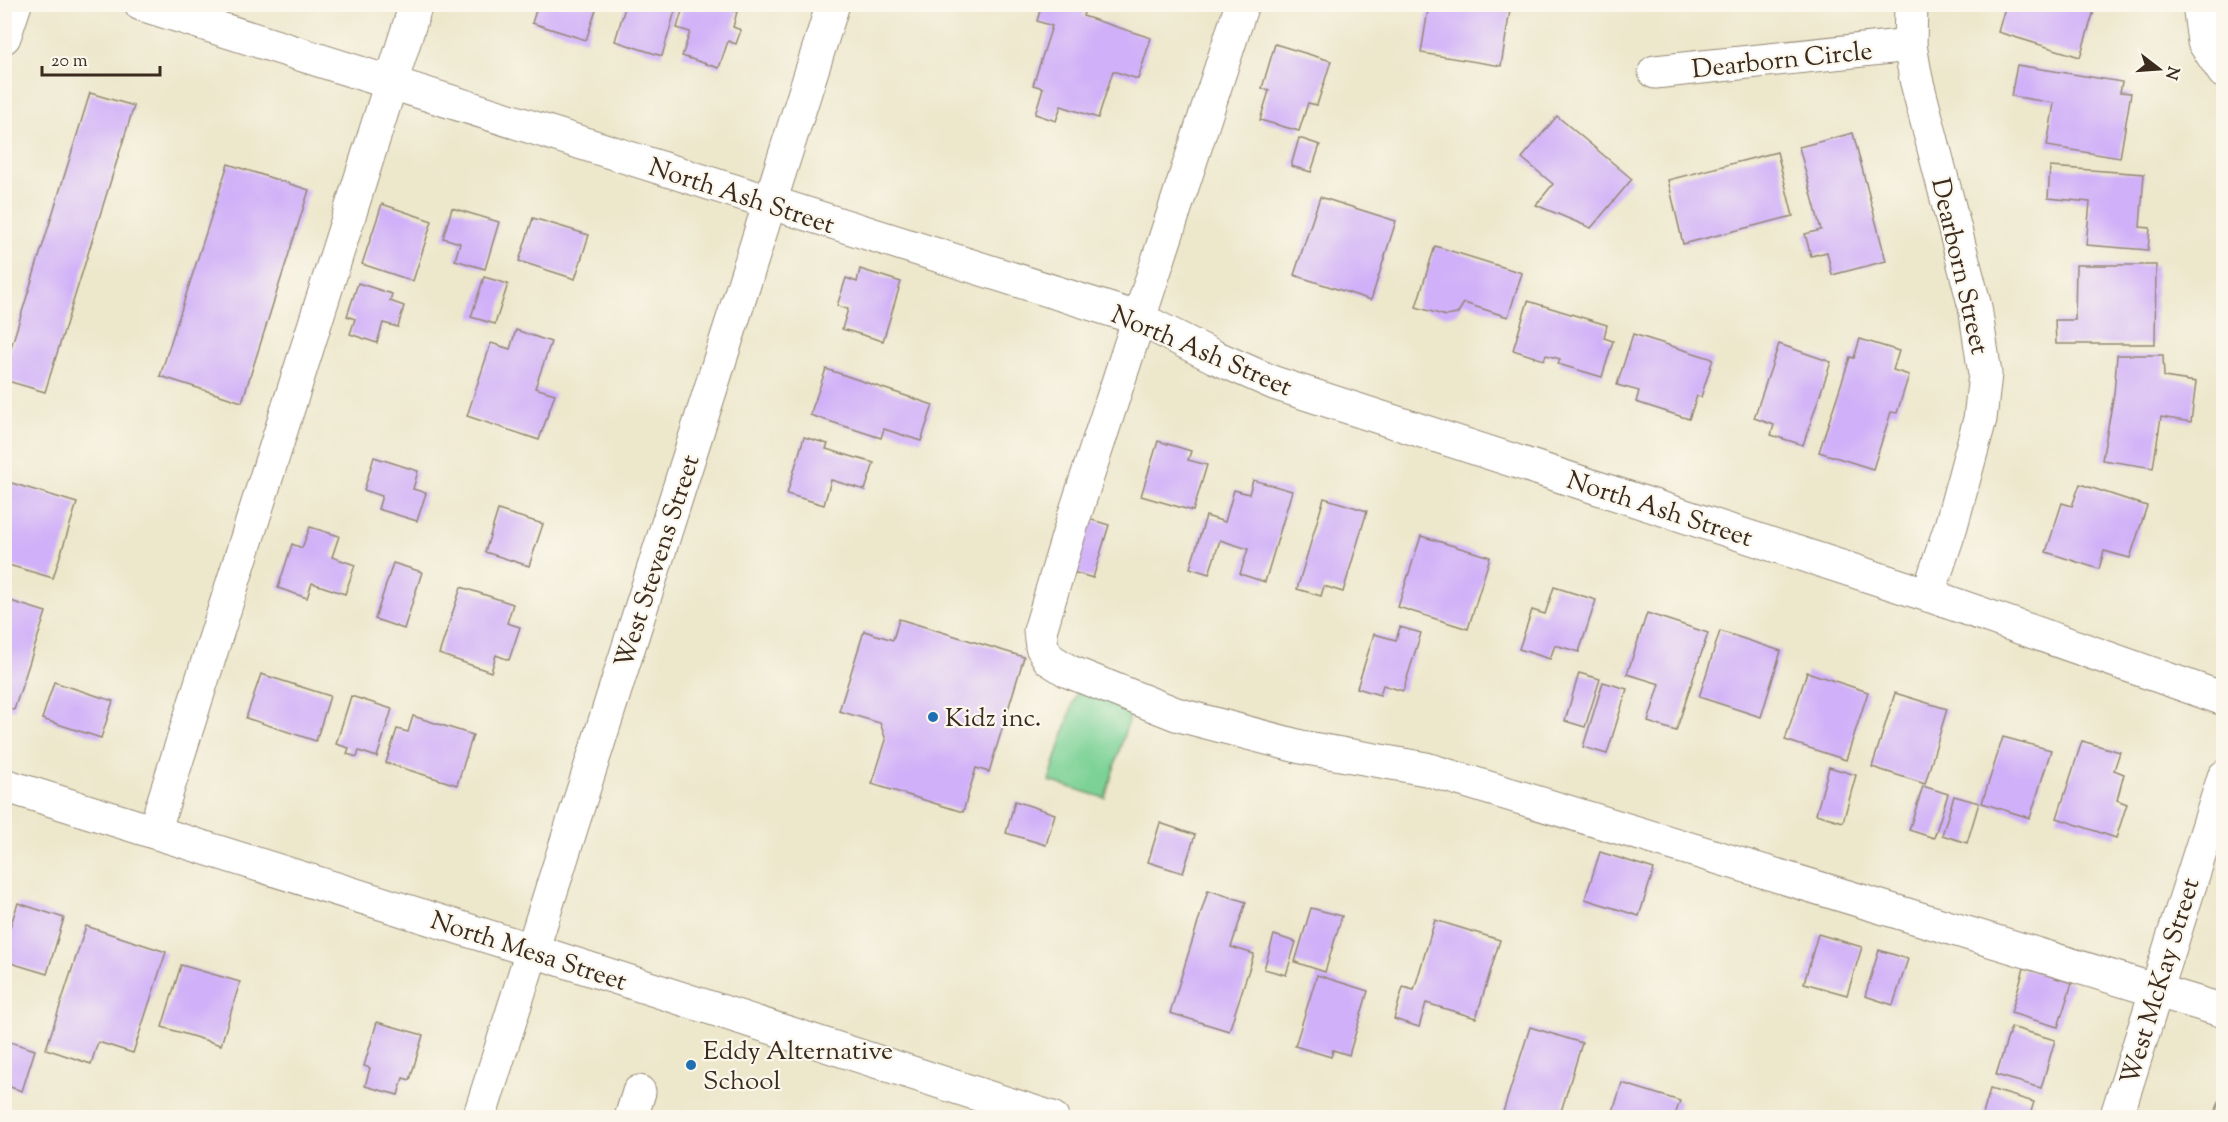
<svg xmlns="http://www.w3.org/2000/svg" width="2228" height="1122" font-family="'Sorts Mill Goudy',serif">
<rect width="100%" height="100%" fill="#fbf7ec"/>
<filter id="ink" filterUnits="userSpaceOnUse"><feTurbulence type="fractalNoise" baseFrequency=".0167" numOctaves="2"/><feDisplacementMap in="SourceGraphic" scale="12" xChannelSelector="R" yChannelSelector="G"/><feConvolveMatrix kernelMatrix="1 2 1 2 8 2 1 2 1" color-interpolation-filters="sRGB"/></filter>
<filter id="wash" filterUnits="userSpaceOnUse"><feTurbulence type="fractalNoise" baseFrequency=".008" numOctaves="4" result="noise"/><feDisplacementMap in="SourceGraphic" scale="24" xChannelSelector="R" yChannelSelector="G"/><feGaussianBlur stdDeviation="1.35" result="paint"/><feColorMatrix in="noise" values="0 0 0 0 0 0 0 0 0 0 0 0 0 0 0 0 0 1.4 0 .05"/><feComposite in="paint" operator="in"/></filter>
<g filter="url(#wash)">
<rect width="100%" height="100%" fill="#ede7cc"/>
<polygon fill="#7bd296" stroke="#5b7e5a" stroke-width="1.5" points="1077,691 1132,708 1105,798 1049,781"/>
<g id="blocks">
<g fill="#d0b0f8">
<polygon points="376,4 403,4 401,13"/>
<polygon points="538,4 598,4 586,40 532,23"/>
<polygon points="626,4 677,4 662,56 615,41"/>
<polygon points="684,4 714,4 737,12 733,27 741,30 736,44 728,41 719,68 682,56 690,32 677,28"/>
<polygon points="1042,4 1087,4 1083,16 1151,38 1138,79 1113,71 1098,118 1061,106 1056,121 1035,114 1043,88 1033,85 1052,26 1037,21"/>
<polygon points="1429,4 1511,4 1501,66 1421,53"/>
<polygon points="2006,4 2096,4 2080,57 1998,32"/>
<polygon points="1275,44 1331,61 1317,105 1308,103 1299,131 1260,120 1269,91 1262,88"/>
<polygon points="2017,65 2122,82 2120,92 2131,93 2120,158 2047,146 2054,103 2011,96"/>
<polygon points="90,93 134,106 45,392 4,380 4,370"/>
<polygon points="1557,116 1632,179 1591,228 1536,205 1553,184 1522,158"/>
<polygon points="1853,133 1886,261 1832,275 1827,252 1811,256 1805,234 1821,230 1799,147"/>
<polygon points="1299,138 1320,145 1311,172 1291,166"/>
<polygon points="1777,152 1793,216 1683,244 1668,180"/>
<polygon points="228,164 309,190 242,402 160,376"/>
<polygon points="2050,167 2144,174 2140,227 2150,228 2148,250 2086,245 2090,202 2048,198"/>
<polygon points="1320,197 1396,221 1371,300 1294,275"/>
<polygon points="382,204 432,221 413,281 362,264"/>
<polygon points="452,208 499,222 485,269 455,260 460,243 443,238"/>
<polygon points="533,218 589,235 575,279 519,261"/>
<polygon points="1435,246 1522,273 1508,317 1464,303 1457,314 1446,316 1416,307"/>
<polygon points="2076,265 2156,265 2155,344 2056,344 2055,320 2075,320"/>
<polygon points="860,269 901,282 883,341 842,329 848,309 837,306 846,278 857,282"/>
<polygon points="484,277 508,284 495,324 471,317"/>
<polygon points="358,283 392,294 390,301 404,306 398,327 383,323 377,343 350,334 355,319 347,316"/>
<polygon points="1528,301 1607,325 1604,338 1613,341 1602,377 1558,364 1560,359 1546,355 1544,360 1513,350"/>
<polygon points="516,330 551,342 535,388 555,394 539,440 467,416 491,343 510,349"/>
<polygon points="1633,334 1713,359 1701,397 1697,396 1689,419 1636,402 1639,391 1617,385"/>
<polygon points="1860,339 1899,351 1893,370 1909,375 1897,413 1891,412 1873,469 1819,452 1850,357 1854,358"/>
<polygon points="1779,344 1831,362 1803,445 1771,435 1774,425 1754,418"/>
<polygon points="2117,355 2163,355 2164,377 2196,382 2191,422 2161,417 2153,468 2102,460 2114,394"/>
<polygon points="826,369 933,405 921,441 884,429 881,438 810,415"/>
<polygon points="804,437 828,444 826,449 874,463 865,490 831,480 824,505 787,494"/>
<polygon points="1158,441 1191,451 1188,460 1207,465 1193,511 1141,496"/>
<polygon points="374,457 418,471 413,489 426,493 417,521 378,509 382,496 364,490"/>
<polygon points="1253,480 1292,491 1265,582 1240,574 1248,549 1220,540 1209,574 1190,568 1206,516 1225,522 1234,490 1249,494"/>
<polygon points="5,481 77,503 53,578 5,564"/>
<polygon points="2080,484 2147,506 2130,558 2104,551 2099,569 2046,552 2062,503 2072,506"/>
<polygon points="1324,498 1367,511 1343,592 1324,586 1321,596 1297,589"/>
<polygon points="498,510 543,524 529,566 485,552"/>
<polygon points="1082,517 1109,525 1093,578 1066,570"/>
<polygon points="310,527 339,536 332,557 355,565 345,594 312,583 307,598 278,588 292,544 302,548"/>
<polygon points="1421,536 1490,557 1468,629 1398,607"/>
<polygon points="393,563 422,572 404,629 375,619"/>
<polygon points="461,587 513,604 507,623 520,627 509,660 496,655 491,672 439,654"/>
<polygon points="1554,587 1596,600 1579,652 1555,645 1550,659 1519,649 1532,610 1545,614"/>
<polygon points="4,599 46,612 14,710 4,707"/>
<polygon points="1647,613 1708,633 1676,731 1648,722 1660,684 1627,674"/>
<polygon points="899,619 1024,657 989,772 976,768 963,812 872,784 886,740 880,723 839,711 864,631 893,640"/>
<polygon points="1400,627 1421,633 1403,691 1383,685 1380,695 1357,688 1374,634 1396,640"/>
<polygon points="1720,631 1781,651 1761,717 1699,697"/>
<polygon points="1807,672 1868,692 1846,760 1785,740"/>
<polygon points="1579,673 1600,679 1585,727 1565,721"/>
<polygon points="261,674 330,696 316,741 246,718"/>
<polygon points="54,682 113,701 101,738 42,719"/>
<polygon points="1603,682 1627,689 1607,754 1583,747"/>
<polygon points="1895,693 1947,709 1925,784 1872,767"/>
<polygon points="351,696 392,709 377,757 359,751 357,757 347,754 349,748 336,744"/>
<polygon points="413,716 473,735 457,785 386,763 397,729 408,732"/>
<polygon points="2003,737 2051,750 2030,818 1982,803"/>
<polygon points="2082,741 2120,752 2114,770 2124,774 2117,800 2127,804 2116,838 2057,818"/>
<polygon points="1829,767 1856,775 1843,822 1816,814"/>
<polygon points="1923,786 1948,794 1934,838 1909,830"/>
<polygon points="1954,796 1979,803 1967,843 1942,835"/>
<polygon points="1015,801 1055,814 1046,845 1006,833"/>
<polygon points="1160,823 1195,835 1183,873 1148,862"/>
<polygon points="1600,852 1654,869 1639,916 1585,899"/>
<polygon points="1208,890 1246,902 1231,947 1254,954 1229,1031 1170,1013"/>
<polygon points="18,903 64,918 47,974 4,961 4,945"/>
<polygon points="1311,908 1342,916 1325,972 1295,962"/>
<polygon points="1435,920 1500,940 1476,1018 1426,1003 1419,1027 1394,1019 1403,987 1414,990"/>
<polygon points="86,926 166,952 133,1053 98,1042 91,1064 46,1049"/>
<polygon points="1818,934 1862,947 1847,995 1804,983"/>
<polygon points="1274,935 1296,942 1286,975 1264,969"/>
<polygon points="1879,950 1908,959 1893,1005 1865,996"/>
<polygon points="181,965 240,982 221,1045 162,1027"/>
<polygon points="2024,968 2072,983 2058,1027 2011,1013"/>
<polygon points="1317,975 1368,991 1349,1055 1333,1050 1331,1057 1295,1046"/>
<polygon points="377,1022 423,1035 410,1080 403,1078 398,1095 365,1086 370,1068 364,1066"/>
<polygon points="1530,1027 1582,1043 1559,1118 1514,1118 1515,1116 1503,1112"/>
<polygon points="2011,1027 2055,1040 2041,1088 1996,1075"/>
<polygon points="4,1040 35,1050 22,1091 4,1085"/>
<polygon points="1622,1083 1680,1101 1674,1118 1611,1118"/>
<polygon points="2224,1088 2224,1116 2215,1113"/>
<polygon points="1990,1089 2034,1102 2029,1118 1982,1118"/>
</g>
</g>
</g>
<g filter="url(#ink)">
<use href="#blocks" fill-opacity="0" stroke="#948875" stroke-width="1.5"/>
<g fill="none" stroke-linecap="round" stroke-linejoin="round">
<g stroke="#948875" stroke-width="35">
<g id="minor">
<polyline points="141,4 1140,319 1215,357 1274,383 1928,595 2224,699"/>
<polyline points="1242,4 1073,520 1040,631 1042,647 1049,659 1068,671 1176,714 1301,747 1426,769 2224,1011"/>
<polyline points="1911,4 1910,45 1916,79 1975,307 1985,374 1980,419 1951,526 1928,595"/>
<polyline points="2199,4 2204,42 2224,72"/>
<polyline points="4,37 15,4"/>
<polyline points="1655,72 1910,45"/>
<polyline points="4,785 531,950 1052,1118"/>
<polyline points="154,832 416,4"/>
<polyline points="479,1118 833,4"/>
<polyline points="631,1118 639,1092"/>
<polyline points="2116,1118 2224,777"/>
</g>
</g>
<use href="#minor" stroke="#fff" stroke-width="33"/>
</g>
</g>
<g fill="#1f6fb2" stroke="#fbf7ec" stroke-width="2">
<circle cx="933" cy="717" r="6"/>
<circle cx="691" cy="1065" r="6"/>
</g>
<g text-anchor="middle" stroke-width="4.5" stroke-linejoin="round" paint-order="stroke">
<g font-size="26" fill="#3b2a1e" stroke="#fbf7ec">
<text transform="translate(1782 59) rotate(-6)" y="9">Dearborn Circle</text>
<text transform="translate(742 195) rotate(18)" y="9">North Ash Street</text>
<text transform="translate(1961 266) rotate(77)" y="9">Dearborn Street</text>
<text transform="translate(1202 350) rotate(23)" y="9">North Ash Street</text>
<text transform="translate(1660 508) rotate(18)" y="9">North Ash Street</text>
<text transform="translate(656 561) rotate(-72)" y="9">West Stevens Street</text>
<text transform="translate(529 950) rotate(18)" y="9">North Mesa Street</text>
<text transform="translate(2159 981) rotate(-73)" y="9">West McKay Street</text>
</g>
<g font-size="26" fill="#3b2a1e" stroke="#fbf7ec" text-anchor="start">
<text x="945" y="726">Kidz inc.</text>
<text x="703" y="1059">Eddy Alternative<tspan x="703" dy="30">School</tspan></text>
</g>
</g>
<rect width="2228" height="1122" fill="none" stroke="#fbf7ec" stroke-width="24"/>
<g transform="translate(2159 69) rotate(107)" stroke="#fbf7ec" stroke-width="4.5" paint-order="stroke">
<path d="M0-4.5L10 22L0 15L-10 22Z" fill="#3b2a1e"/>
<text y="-9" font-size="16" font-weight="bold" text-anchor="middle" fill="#3b2a1e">N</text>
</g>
<path d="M42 66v9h118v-9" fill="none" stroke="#3b2a1e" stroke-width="3"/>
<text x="51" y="66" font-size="18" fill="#3b2a1e" stroke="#fbf7ec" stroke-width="4.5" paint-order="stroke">20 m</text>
</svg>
